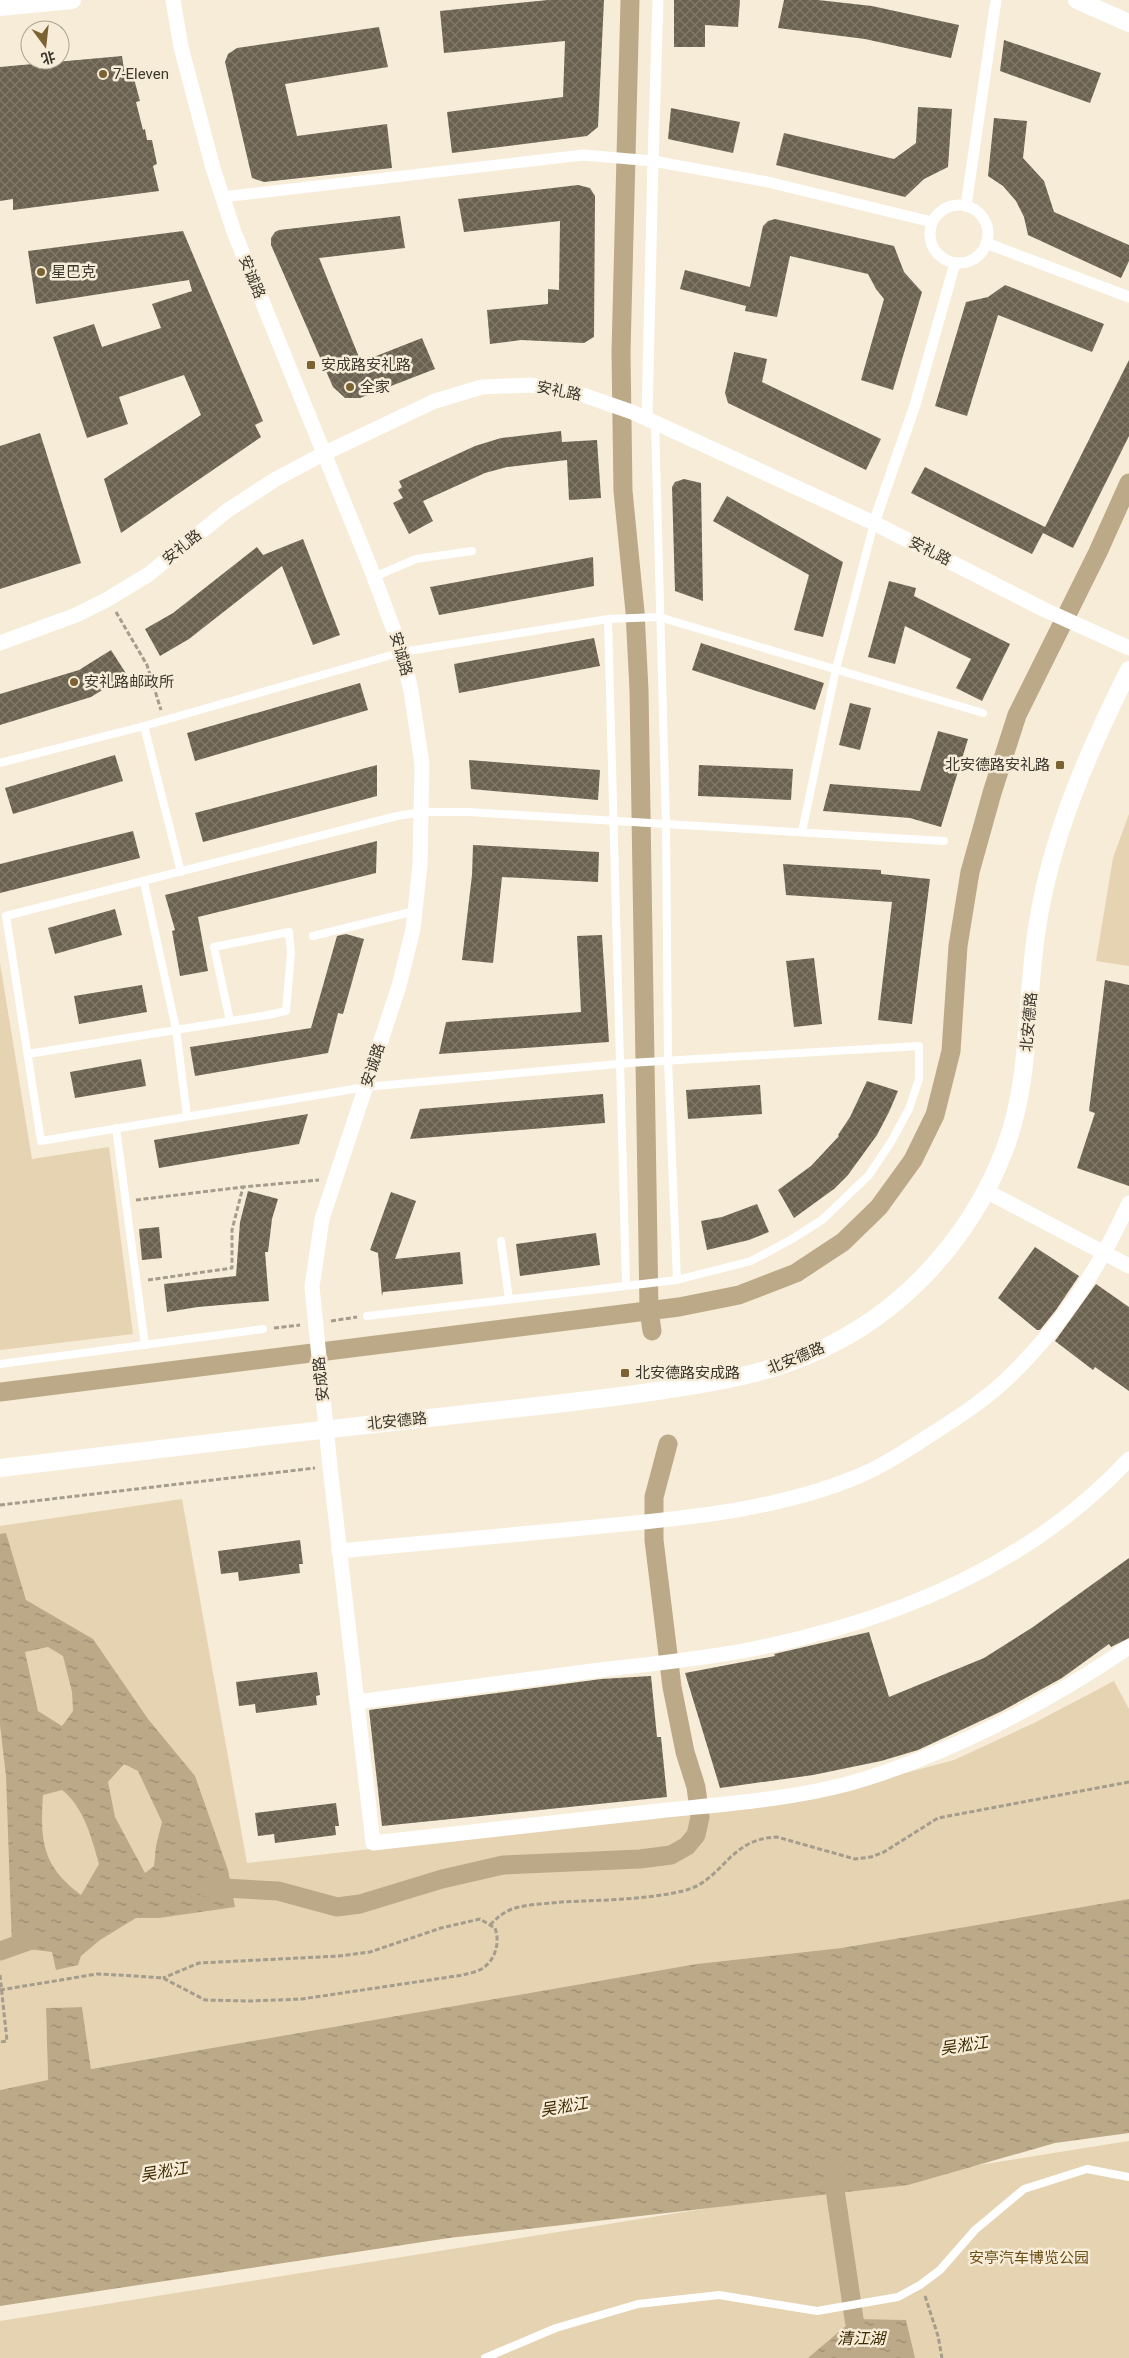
<svg xmlns="http://www.w3.org/2000/svg" width="1129" height="2358" font-family="Roboto,'Noto Sans SC',sans-serif">
<defs>
<pattern id="water-ripples" width="26" height="14" patternUnits="userSpaceOnUse" patternTransform="scale(1.25)"><rect width="26" height="14" fill="#bca988"/><path d="M2 4q2-2 4 0t4 0M15 11q2-2 4 0t4 0" fill="none" stroke="#9a8a70"/></pattern>
<pattern id="building-cross-hatch" width="8" height="8" patternUnits="userSpaceOnUse" patternTransform="scale(1.25)"><rect width="8" height="8" fill="#6b614f"/><path d="M0 0l8 8M0 8l8-8" fill="none" stroke="#817a6b"/></pattern>
</defs>
<rect width="100%" height="100%" fill="#f7ecd7"/>
<g fill="#e5d3b2">
<polygon points="1129,814 1129,966 1096,961 1113,858"/>
<polygon points="0,963 32,1159 109,1147 133,1334 0,1350"/>
<polygon points="182,1499 247,1863 433,1842 857,1786 954,1760 1034,1723 1114,1681 1129,1709 1129,1899 841,1948 696,1964 91,2069 82,2007 46,2008 48,2081 0,2090 0,1526"/>
<polygon points="1129,2141 1129,2358 0,2358 0,2321"/>
</g>
<g fill="url(#water-ripples)" fill-rule="evenodd">
<path d="M 6,1533 L 26,1600 L 93,1639 L 148,1719 L 195,1776 L 228,1870 L 235,1907 L 159,1918 L 136,1918 L 100,1940 L 81,1956 L 78,1965 L 56,1970 L 52,1952 L 12,1947 L 6,1776 L 0,1725 L 0,1534 ZM 48,1647 L 63,1656 L 72,1692 L 73,1711 L 62,1726 L 38,1711 L 25,1652 ZM 124,1764 L 138,1771 L 162,1822 L 156,1846 L 154,1866 L 145,1873 L 115,1817 L 108,1782 ZM 62,1790 C 84,1807 92,1839 99,1864 L 81,1895 C 42,1866 40,1841 43,1795 Z"/>
<polygon points="1129,1899 1129,2133 1055,2143 908,2185 449,2238 0,2306 0,2090 48,2080 46,2008 82,2007 91,2069 696,1964 841,1948"/>
<polygon points="854,2319 906,2320 915,2358 808,2358"/>
</g>
<g fill="none" stroke-linecap="round" stroke-linejoin="round">
<g stroke="#bca988" stroke-width="19">
<polyline points="630,0 621,352 623,491 635,612 639,690 649,1310 652,1331"/>
<polyline points="0,1392 679,1307 739,1295 796,1273 843,1242 879,1207 913,1160 935,1115 951,1051 958,946 970,872 992,793 1017,715 1098,552 1129,483"/>
<polyline points="206,1887 278,1891 337,1907 360,1904 442,1879 503,1865 640,1859 671,1855 687,1846 696,1835 700,1817 696,1787 685,1752 672,1687 654,1540 654,1497 668,1444"/>
<polyline points="0,1951 34,1939"/>
<polyline points="832,2169 854,2319 863,2358"/>
</g>
</g>
<g fill="url(#building-cross-hatch)">
<polygon points="548,0 604,0 598,127 587,136 452,153 447,112 563,97 565,41 444,53 440,11"/>
<polygon points="674,0 740,0 738,27 705,25 705,47 674,47"/>
<polygon points="784,0 818,0 872,6 959,25 951,58 865,39 778,28"/>
<polygon points="379,27 388,67 285,84 297,136 387,124 392,168 264,182 252,178 225,62 228,54 237,48"/>
<polygon points="1004,40 1101,73 1090,103 1000,71"/>
<polygon points="122,56 125,76 133,75 140,101 136,102 143,130 145,129 147,140 152,140 157,164 153,166 159,191 13,210 13,199 0,201 0,67"/>
<polygon points="918,107 952,109 948,167 924,179 905,197 776,165 784,133 894,159 916,143"/>
<polygon points="671,108 740,122 733,153 668,139"/>
<polygon points="994,118 1027,121 1023,158 1044,181 1054,212 1129,245 1129,261 1121,278 1028,235 1024,217 1016,201 1003,186 988,176"/>
<polygon points="578,185 590,188 595,196 594,337 584,343 521,340 490,344 487,310 548,304 548,289 559,290 560,221 464,232 458,199"/>
<polygon points="400,216 405,248 319,258 361,362 422,338 435,369 360,398 345,398 333,387 271,245 271,238 275,232 279,230"/>
<polygon points="775,219 894,246 904,272 922,292 893,390 861,380 884,299 876,289 868,274 790,256 777,317 745,311 746,306 680,289 685,270 750,287 763,226 768,221"/>
<polygon points="183,231 263,421 255,425 261,437 121,533 104,479 201,415 184,375 119,397 128,424 87,438 53,337 94,324 102,347 161,328 152,304 192,291 189,280 36,304 28,251"/>
<polygon points="1005,285 1104,324 1092,352 998,315 967,416 935,406 966,302 988,297"/>
<polygon points="734,352 767,359 762,382 881,439 866,470 728,403 725,393"/>
<polygon points="1129,360 1129,436 1073,548 1043,533 1032,554 911,493 925,467 1045,527"/>
<polygon points="561,431 562,442 597,440 601,498 569,500 567,460 507,467 485,473 423,501 433,521 409,534 393,503 403,498 398,490 402,487 399,481 475,446 501,438"/>
<polygon points="40,433 81,563 0,589 0,446"/>
<polygon points="684,479 701,483 703,601 675,591 672,487 675,482"/>
<polygon points="727,496 843,562 823,637 794,630 809,575 713,521"/>
<polygon points="303,539 340,635 313,645 282,566 189,639 160,656 145,629 173,613 257,547 263,555"/>
<polygon points="593,557 594,586 439,615 430,587"/>
<polygon points="889,581 916,588 914,596 1010,644 982,701 956,688 971,659 905,626 895,664 868,657"/>
<polygon points="594,638 600,666 459,693 454,664"/>
<polygon points="701,643 824,683 815,710 692,670"/>
<polygon points="111,650 127,675 91,697 0,725 0,694 79,670"/>
<polygon points="360,683 368,710 195,761 187,733"/>
<polygon points="850,703 871,708 860,750 839,745"/>
<polygon points="938,731 968,739 941,827 910,818 823,811 830,784 920,791"/>
<polygon points="115,755 123,781 13,814 5,788"/>
<polygon points="469,760 600,770 598,800 471,789"/>
<polygon points="377,765 377,796 203,842 195,813"/>
<polygon points="699,765 793,769 791,800 698,796"/>
<polygon points="133,831 140,858 0,893 0,864"/>
<polygon points="377,841 376,873 198,917 208,971 180,976 172,931 175,930 165,895"/>
<polygon points="473,845 599,852 598,882 502,877 493,963 462,960 472,875"/>
<polygon points="783,864 881,870 881,874 930,879 912,1024 878,1020 892,902 786,895"/>
<polygon points="115,909 122,935 55,954 48,928"/>
<polygon points="346,934 364,939 343,1014 338,1013 328,1053 195,1076 190,1047 311,1028 337,936"/>
<polygon points="602,935 609,1042 439,1054 446,1022 581,1012 577,936"/>
<polygon points="814,958 822,1024 794,1027 786,961"/>
<polygon points="1105,980 1129,985 1129,1186 1077,1168 1095,1113 1089,1111"/>
<polygon points="142,985 147,1012 79,1024 74,996"/>
<polygon points="141,1059 146,1086 75,1098 70,1072"/>
<polygon points="867,1081 898,1091 889,1112 877,1135 848,1175 834,1189 794,1218 778,1190 811,1166 839,1136 838,1135 850,1117"/>
<polygon points="760,1085 762,1114 688,1119 686,1090"/>
<polygon points="603,1094 605,1123 410,1139 420,1109"/>
<polygon points="308,1114 299,1144 159,1168 154,1140"/>
<polygon points="248,1191 278,1199 272,1219 268,1252 265,1252 269,1301 198,1307 167,1312 164,1284 236,1276 240,1222"/>
<polygon points="391,1192 416,1201 395,1259 460,1252 463,1284 383,1292 382,1296 378,1253 370,1250"/>
<polygon points="757,1204 769,1232 749,1240 707,1250 701,1221 722,1217"/>
<polygon points="159,1227 162,1258 142,1260 139,1229"/>
<polygon points="596,1233 600,1265 520,1276 516,1244"/>
<polygon points="1035,1247 1079,1276 1056,1310 1040,1330 1037,1330 998,1298"/>
<polygon points="1096,1284 1129,1307 1129,1391 1095,1367 1093,1370 1055,1341"/>
<polygon points="300,1540 303,1564 299,1564 300,1573 239,1581 238,1572 221,1574 218,1551"/>
<polygon points="1129,1558 1129,1638 1111,1647 1109,1644 1062,1678 1000,1712 918,1750 881,1761 813,1775 720,1788 685,1673 775,1656 774,1654 869,1632 889,1697 984,1658 1033,1627"/>
<polygon points="317,1672 320,1695 316,1696 317,1705 256,1713 255,1704 239,1706 236,1682"/>
<polygon points="651,1676 657,1737 661,1737 667,1797 382,1826 369,1710 601,1679"/>
<polygon points="336,1803 339,1826 335,1826 336,1835 275,1843 274,1834 258,1836 255,1813"/>
</g>
<g fill="none" stroke-linecap="round" stroke-linejoin="round">
<g stroke="#a49c8c" stroke-width="3" stroke-dasharray="5 2.5" stroke-linecap="butt">
<polyline points="116,612 147,665 161,710"/>
<polyline points="136,1200 243,1187"/>
<polyline points="148,1280 232,1268 232,1230 243,1187 319,1180"/>
<polyline points="331,1321 357,1317"/>
<polyline points="274,1328 300,1325"/>
<polyline points="0,1505 315,1468"/>
<path d="M 490,1925 C 497,1918 502,1913 512,1909 C 527,1904 545,1904 561,1902 C 601,1900 644,1900 683,1891 C 724,1881 727,1839 777,1837 L 855,1859 L 871,1857 L 884,1852 L 938,1818 L 1129,1782"/>
<polyline points="0,1975 7,2041 0,2042"/>
<path d="M 0,1990 L 97,1974 L 136,1976 L 163,1978 L 205,2000 L 250,2001 L 302,1999 L 463,1975 C 469,1973 478,1972 483,1968 C 496,1959 500,1942 495,1928 L 480,1919 L 441,1928 L 370,1952 L 339,1956 L 199,1963 L 163,1978"/>
<polyline points="925,2296 938,2336 942,2358"/>
</g>
<g stroke="#fff" stroke-width="8">
<polyline points="655,422 666,824 668,1061 677,1280"/>
<polyline points="374,577 416,559 472,551"/>
<polyline points="608,619 626,1284"/>
<polyline points="144,726 181,872"/>
<polyline points="0,763 144,726 402,652 608,619 659,617 983,713"/>
<polyline points="802,832 836,669 874,523"/>
<polyline points="144,882 176,1029 187,1116"/>
<polyline points="313,936 415,911"/>
<polyline points="28,1054 268,1015 286,1011 291,953 289,932 214,947 230,1021"/>
<polyline points="116,1128 145,1345"/>
<polyline points="501,1241 509,1299"/>
<polyline points="367,1316 677,1280 751,1261 792,1239 822,1220 869,1175 891,1142 909,1109 919,1079 919,1046 629,1063 366,1087 41,1141 6,916 397,816 422,812 469,812 944,841"/>
<polyline points="0,1364 263,1329"/>
<polyline points="485,2358 556,2328 638,2304 719,2295 817,2311 898,2297 920,2285 940,2270 975,2230 1024,2189 1087,2169 1129,2177"/>
</g>
<g stroke="#fff" stroke-width="11">
<polyline points="223,197 583,155 653,161 658,0"/>
<circle cx="959" cy="234" r="29"/>
<polyline points="966,206 996,0"/>
<polyline points="986,243 1129,297"/>
<polyline points="647,419 653,161 768,182 932,222"/>
<polyline points="874,523 915,405 955,263"/>
</g>
<g stroke="#fff" stroke-width="15">
<path d="M 173,0 L 181,47 L 213,168 L 234,232 L 371,569 L 402,652 L 411,691 L 422,764 L 420,865 L 413,929 L 399,986 L 322,1219 L 312,1287 L 330,1467 L 373,1843 C 468,1833 563,1822 658,1811 C 722,1804 788,1800 851,1783 C 945,1756 1049,1702 1129,1647"/>
<polyline points="0,643 76,615 108,599 149,574 228,510 276,479 323,454 435,401 482,387 531,385 583,395 632,412 874,523 1045,610 1129,648"/>
<polyline points="986,1191 1129,1266"/>
<path d="M 339,1551 C 421,1543 502,1536 583,1528 C 675,1519 773,1512 859,1476 C 883,1466 906,1451 927,1437 C 957,1418 987,1399 1012,1374 C 1061,1326 1101,1265 1129,1203"/>
<path d="M 357,1702 C 438,1692 519,1681 600,1670 C 651,1664 703,1659 753,1649 C 893,1621 1030,1566 1129,1459"/>
</g>
<g stroke="#fff" stroke-width="18">
<polyline points="1077,0 1129,23"/>
<polyline points="0,7 72,0"/>
<path d="M 0,1468 C 161,1448 321,1430 482,1412 C 549,1405 616,1398 683,1387 C 729,1380 773,1371 815,1352 C 902,1314 970,1239 1004,1151 C 1032,1079 1025,1003 1037,928 C 1051,836 1088,752 1129,670"/>
</g>
</g>
<g fill="#7b6233" stroke="#f7ecd7" stroke-width="2">
<circle cx="103" cy="74" r="5"/>
<circle cx="41" cy="272" r="5"/>
<rect x="306" y="360" width="10" height="10" rx="2.5"/>
<circle cx="350" cy="387" r="5"/>
<circle cx="74" cy="682" r="5"/>
<rect x="1055" y="760" width="10" height="10" rx="2.5"/>
<rect x="620" y="1368" width="10" height="10" rx="2.5"/>
</g>
<g text-anchor="middle" stroke-width="5" stroke-linejoin="round" paint-order="stroke">
<g font-size="15" fill="#3b372e" stroke="#f7ecd7" text-anchor="start">
<text x="113" y="79">7-Eleven</text>
<text x="51" y="277">星巴克</text>
<text x="321" y="370">安成路安礼路</text>
<text x="360" y="392">全家</text>
<text x="84" y="687">安礼路邮政所</text>
<text x="1050" y="770" text-anchor="end">北安德路安礼路</text>
<text x="635" y="1378">北安德路安成路</text>
</g>
<g font-size="15" fill="#3b372e" stroke="#f7ecd7">
<text transform="translate(252 277) rotate(68)" y="5">安诚路</text>
<text transform="translate(559 391) rotate(11)" y="5">安礼路</text>
<text transform="translate(182 547) rotate(-39)" y="5">安礼路</text>
<text transform="translate(930 551) rotate(27)" y="5">安礼路</text>
<text transform="translate(401 654) rotate(74)" y="5">安诚路</text>
<text transform="translate(1029 1022) rotate(-85)" y="5">北安德路</text>
<text transform="translate(373 1065) rotate(-72)" y="5">安诚路</text>
<text transform="translate(796 1358) rotate(-22)" y="5">北安德路</text>
<text transform="translate(321 1379) rotate(-96)" y="5">安成路</text>
<text transform="translate(397 1421) rotate(-6)" y="5">北安德路</text>
</g>
<g font-size="15" fill="#6a4e15" stroke="#f7ecd7">
<text x="1029" y="2263">安亭汽车博览公园</text>
</g>
<g font-size="16" font-style="italic" fill="#3d2a00" stroke="#f7ecd7">
<text transform="translate(964 2045) rotate(-8)" y="6">吴淞江</text>
<text transform="translate(564 2106) rotate(-9)" y="6">吴淞江</text>
<text transform="translate(164 2171) rotate(-9)" y="6">吴淞江</text>
<text x="861" y="2344">清江湖</text>
</g>
</g>
<g transform="translate(45 45) rotate(165)"><circle r="24" fill="#f7ecd7" stroke="#aca493"/>
<path d="M0-4L9 19L0 12L-9 19Z" fill="#7b6233"/>
<text y="-8" font-size="14" font-weight="bold" text-anchor="middle" fill="#3b372e">北</text>
</g>
</svg>
